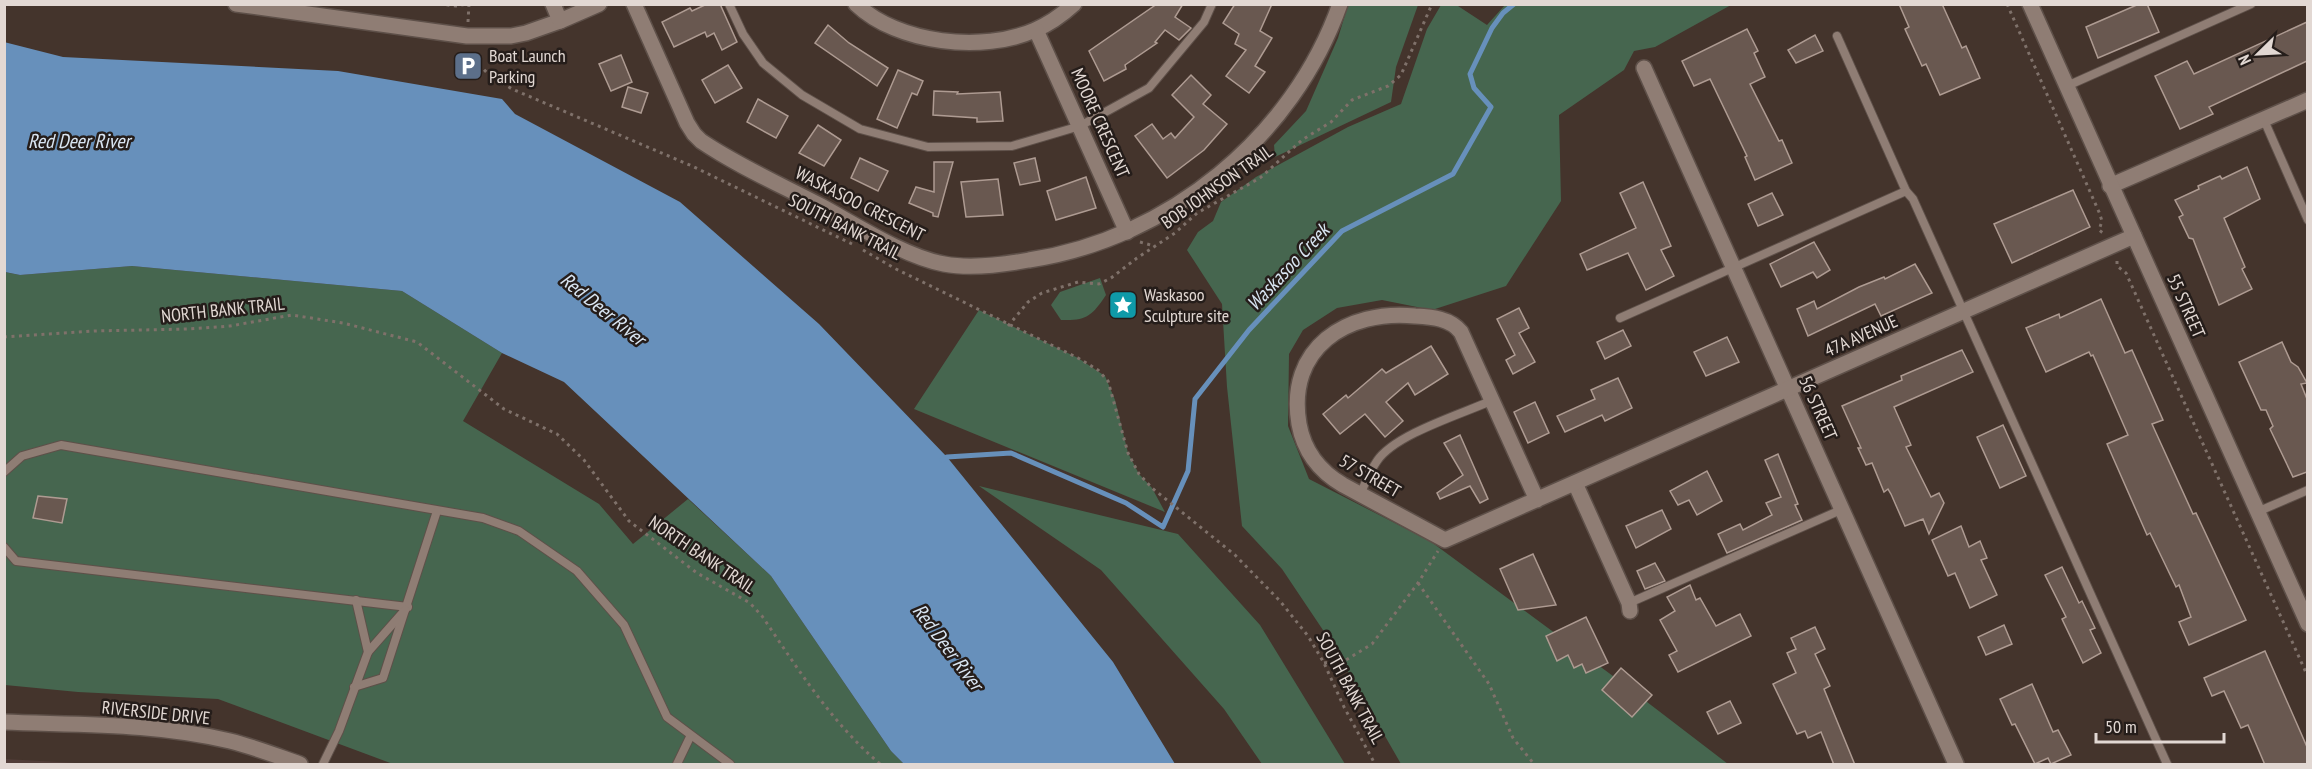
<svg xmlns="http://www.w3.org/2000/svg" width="2312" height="769" font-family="'PT Sans Narrow',sans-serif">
<rect width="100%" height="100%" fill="#44342c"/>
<polygon fill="#513d38" points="5,759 94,764 5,764"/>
<g fill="#46664f">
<polygon points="1348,5 1418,5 1396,67 1391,102 1275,157 1274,145 1306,111 1338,38"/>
<polygon points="1441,5 1458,6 1487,25 1505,5 1731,5 1655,47 1634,51 1624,70 1559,115 1561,201 1506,286 1432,310 1382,300 1337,308 1303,330 1289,354 1288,426 1309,479 1430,541 1617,679 1728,764 1401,764 1331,642 1282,569 1242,526 1227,387 1222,304 1187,250 1198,232 1213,221 1221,202 1256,177 1348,127 1401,104 1427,29"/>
<polygon points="132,266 402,291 502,353 463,421 599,504 633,544 688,499 771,576 891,751 904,764 393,764 218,699 78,692 5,685 4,272 20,275"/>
<path d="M 1100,278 L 1106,295 C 1092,316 1086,321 1061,320 L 1051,305 L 1060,292 Z"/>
<polygon points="979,310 1078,358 1105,376 1115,400 1128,453 1139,474 1152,488 1165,512 914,409"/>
<polygon points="979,486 1178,534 1260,625 1345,764 1262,764 1224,709 1101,570"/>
</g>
<polygon fill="#6790bb" points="4,42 63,57 338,71 502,99 515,114 680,202 819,324 947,457 1113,662 1175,764 904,764 891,751 771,576 564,382 502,353 402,291 132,266 20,275 5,272"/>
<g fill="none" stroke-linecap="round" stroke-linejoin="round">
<polyline stroke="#6790bb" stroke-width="5" points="942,460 947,457 1011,453 1126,503 1163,527 1188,471 1195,399 1249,330 1342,231 1453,174 1491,107 1474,88 1470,74 1492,28 1503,13 1514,4"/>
</g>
<g fill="#695850" stroke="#ae9b92" stroke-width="1.5">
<polygon points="707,4 720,4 737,42 722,50 714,33 707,37 705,32 674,47 662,22 690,8 692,11"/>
<polygon points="1157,4 1183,4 1175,17 1191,28 1179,40 1165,30 1155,42 1157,43 1125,65 1126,69 1104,81 1089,51"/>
<polygon points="1235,4 1272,4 1260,31 1272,38 1255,66 1265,72 1249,93 1226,76 1246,50 1235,44 1239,34 1223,23"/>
<polygon points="1899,4 1942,4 1962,48 1966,46 1980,78 1940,95 1926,64 1922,66 1905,29 1909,27"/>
<polygon points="2139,4 2147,4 2159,32 2098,58 2086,27"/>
<polygon points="2307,22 2307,61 2209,107 2213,114 2180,129 2155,76 2187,61 2194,74"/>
<polygon points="828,25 849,43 888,68 877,86 815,43"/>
<polygon points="1747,29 1758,51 1754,53 1765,77 1750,84 1779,141 1782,140 1792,163 1755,180 1745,157 1747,156 1710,79 1694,86 1682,61"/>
<polygon points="1815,35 1823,51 1796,63 1788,50"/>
<polygon points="621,55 632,82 611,91 599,64"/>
<polygon points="728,65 742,88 715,103 702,80"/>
<polygon points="898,70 923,81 917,95 912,93 897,128 877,119"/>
<polygon points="1191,75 1211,95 1203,104 1227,124 1204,150 1167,178 1135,136 1152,124 1163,139 1171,133 1175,138 1194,117 1172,95"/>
<polygon points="628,87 648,93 641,113 622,107"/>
<polygon points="934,91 958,92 957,94 1000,92 1003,121 977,122 977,118 933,115"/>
<polygon points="758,99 788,116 776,138 747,122"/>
<polygon points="818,125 841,140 824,166 799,153"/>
<polygon points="860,158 888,171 878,191 851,178"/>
<polygon points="1035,158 1040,181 1020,185 1014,163"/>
<polygon points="934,162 953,162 938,217 933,216 933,213 909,203 916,187 934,192"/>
<polygon points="2247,167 2260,199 2224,218 2245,267 2242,269 2252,289 2219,305 2193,239 2189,238 2179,217 2183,215 2175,200 2199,189 2198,186 2220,176 2222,179"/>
<polygon points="1086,177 1096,208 1056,220 1047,191"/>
<polygon points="998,179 1003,215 966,217 961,182"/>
<polygon points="1643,182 1671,246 1661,250 1674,276 1646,290 1628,253 1587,270 1580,254 1636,228 1620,193"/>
<polygon points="2073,190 2090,227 2012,263 1994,224"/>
<polygon points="1772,193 1783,215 1758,226 1748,204"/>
<polygon points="1814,242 1830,270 1817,278 1813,272 1781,287 1770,264"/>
<polygon points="1915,264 1932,293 1881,316 1875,304 1808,336 1797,309 1814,301 1817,309 1859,287 1884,277 1885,279"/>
<polygon points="2101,299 2125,353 2132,350 2163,420 2152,424 2193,514 2196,513 2246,620 2189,645 2179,622 2191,617 2179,585 2176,587 2150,533 2147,535 2107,444 2128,435 2093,355 2091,356 2089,352 2046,372 2026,328 2059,314 2060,318"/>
<polygon points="1519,308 1529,328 1519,333 1535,362 1513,374 1506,360 1515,355 1497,319"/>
<polygon points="1623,330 1631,346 1605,359 1597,342"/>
<polygon points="1727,337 1739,362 1706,376 1694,352"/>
<polygon points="2282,342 2291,362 2298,367 2307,383 2301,384 2307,399 2307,472 2293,477 2270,429 2273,426 2266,410 2261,410 2239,362"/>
<polygon points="1431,346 1448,374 1415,395 1408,383 1386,402 1403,421 1385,437 1365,414 1340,434 1323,414 1346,395 1348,398 1382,369 1386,373"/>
<polygon points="1962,350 1973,372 1894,407 1911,445 1906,447 1931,497 1939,493 1944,503 1929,534 1923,519 1905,526 1891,494 1888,489 1884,492 1872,463 1866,465 1858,448 1861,448 1842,406 1902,380 1901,376"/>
<polygon points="1618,378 1632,408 1605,421 1602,415 1565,432 1557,416 1595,399 1591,390"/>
<polygon points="1535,402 1549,433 1528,443 1514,412"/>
<polygon points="2003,425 2026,476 2000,488 1977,437"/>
<polygon points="1460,435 1488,499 1480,503 1470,486 1440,499 1437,493 1463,475 1444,443"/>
<polygon points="1778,454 1798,504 1795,505 1802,520 1727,553 1718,534 1740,524 1743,530 1772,515 1766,503 1781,497 1765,460"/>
<polygon points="1707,471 1722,501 1697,515 1689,500 1678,505 1670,491"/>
<polygon points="38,496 67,499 62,523 33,518"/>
<polygon points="1662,510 1671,529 1636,548 1626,526"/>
<polygon points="1961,526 1969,547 1980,541 1987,558 1981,560 1997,595 1970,608 1955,573 1948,576 1932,540"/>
<polygon points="1533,554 1556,605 1518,610 1500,569"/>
<polygon points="1655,563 1665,581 1645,589 1637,571"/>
<polygon points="2062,567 2079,603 2082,601 2095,628 2090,630 2101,653 2083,663 2062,619 2066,617 2045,575"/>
<polygon points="1690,585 1696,600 1700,598 1716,626 1740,614 1751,636 1678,672 1669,655 1677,651 1660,620 1675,611 1667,597"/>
<polygon points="1586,617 1608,663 1586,673 1582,664 1574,668 1568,655 1557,661 1546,636"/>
<polygon points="2004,625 2012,644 1986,655 1978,637"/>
<polygon points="1815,627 1825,649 1815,654 1830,686 1824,689 1855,765 1834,765 1821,732 1808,738 1805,731 1797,734 1773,684 1796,673 1787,653 1796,649 1791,638"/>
<polygon points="2265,651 2307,747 2307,765 2265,765 2248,725 2241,728 2224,691 2212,696 2204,678"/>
<polygon points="1621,668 1652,695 1632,717 1602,690"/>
<polygon points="2032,684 2053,732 2058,730 2071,755 2051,764 2048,758 2035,764 2015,724 2012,725 2000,699"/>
<polygon points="1730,701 1741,723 1718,734 1707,712"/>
</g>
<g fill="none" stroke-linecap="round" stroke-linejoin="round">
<g stroke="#5e5049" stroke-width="10">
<g id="service">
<polyline points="729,4 743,34 763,63 802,95 860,129 928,147 1012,146 1080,126 1149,88 1204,22 1212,4"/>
<polyline points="1837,36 1906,191 1913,199 2167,764"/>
<polyline points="2067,86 2251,4"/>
<polyline points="2264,120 2308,220"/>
<polyline points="1620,318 1906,191"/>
<polyline points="4,472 22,456 61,445 483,518 519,531 577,571 624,625 667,717 730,764"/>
<path d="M 1360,495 C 1365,483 1370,471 1377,461 C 1395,434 1462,414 1493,400"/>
<polyline points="2257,512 2308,490"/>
<polyline points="4,547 16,561 408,607"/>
<polyline points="356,600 368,652"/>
<polyline points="1629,603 1843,509"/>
<polyline points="354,687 383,678 437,511"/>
<polyline points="323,764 339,731 368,652 405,610"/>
<polyline points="677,764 690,737"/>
</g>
</g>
<g stroke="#5e5049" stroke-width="18">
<g id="minor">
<polyline points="236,4 467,36 511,36 526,33 560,21"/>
<path d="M 634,4 L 687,123 L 694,134 L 701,141 C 738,166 781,185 821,206 C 856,225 905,257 944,264 C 971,269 1002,265 1029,260 C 1169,239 1293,137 1340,4"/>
<path d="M 856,4 C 898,44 983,53 1035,30 C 1049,24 1063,14 1074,4"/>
<polyline points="1036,30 1127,232"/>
<polyline points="1644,68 1956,764"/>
<polyline points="2110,186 2308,100"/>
<polyline points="1575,483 1629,603 1630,611"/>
<path d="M 1537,500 L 1461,332 C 1450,318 1432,317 1415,316 C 1347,309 1286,348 1299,424 C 1304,452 1319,471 1343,485 L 1445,540 L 2134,236"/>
</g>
</g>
<g stroke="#5e5049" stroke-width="18">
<g id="tertiary">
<polyline points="553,4 560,21 599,4"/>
<polyline points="2030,4 2308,624"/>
</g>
</g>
<g stroke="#5e5049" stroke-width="18">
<path id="secondary" d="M 4,722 C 79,725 157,723 230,741 C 254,747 277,756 300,764"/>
</g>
<g stroke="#7f716a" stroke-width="3" stroke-dasharray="3 4.5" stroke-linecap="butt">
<polyline points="439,4 456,6 468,4"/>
<polyline points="2007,4 2099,212 2102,221 2099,230 2103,233"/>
<polyline points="468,22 469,4"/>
<polyline points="469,53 489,75 512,89 692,166 852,244"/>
<polyline points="1140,242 1154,246"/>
<polyline points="863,250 896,269 1078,358 1098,370 1108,381 1128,453 1139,474 1152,488 1235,555 1280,601 1308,636 1324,663 1344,707 1375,764"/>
<polyline points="2117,261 2117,266 2126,273 2308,677"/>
<polyline points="1008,326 1028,302 1042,293 1078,282 1099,284 1111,278 1137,258 1175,233 1197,213 1260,178 1302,140 1331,122 1352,100 1388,86 1401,75 1432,4"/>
<path d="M 4,337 L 94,331 L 188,329 L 230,326 L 292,315 L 343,323 L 417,342 L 504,409 L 557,434 L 584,460 L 629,521 L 697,573 L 750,603 L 762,616 C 798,669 831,722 880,764"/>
<polyline points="1418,583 1489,684 1513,738 1534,764"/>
<polyline points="1324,663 1346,660 1372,644 1418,583 1438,551"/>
</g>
<use href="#service" stroke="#8f7d74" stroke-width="8"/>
<use href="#minor" stroke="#8f7d74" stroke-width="15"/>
<use href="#tertiary" stroke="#8f7d74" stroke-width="15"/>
<use href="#secondary" stroke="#8f7d74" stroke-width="15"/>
</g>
<defs>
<g id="parking-square" transform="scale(1.5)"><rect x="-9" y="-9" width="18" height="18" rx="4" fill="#5c6f8a" stroke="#251d1a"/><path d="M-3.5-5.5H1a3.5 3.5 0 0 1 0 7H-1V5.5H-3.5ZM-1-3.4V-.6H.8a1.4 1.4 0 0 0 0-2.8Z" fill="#fff"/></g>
<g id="sight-square" transform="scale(1.5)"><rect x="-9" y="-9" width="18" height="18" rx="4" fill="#0f9aa8" stroke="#251d1a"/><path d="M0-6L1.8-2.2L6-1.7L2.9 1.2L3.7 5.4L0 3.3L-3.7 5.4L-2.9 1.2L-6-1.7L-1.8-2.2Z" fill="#fff"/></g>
</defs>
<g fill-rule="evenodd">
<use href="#parking-square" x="468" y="66"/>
<use href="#sight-square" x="1123" y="305"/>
</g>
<g text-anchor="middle" stroke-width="5" stroke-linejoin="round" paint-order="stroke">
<g font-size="18" fill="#e2d8d3" stroke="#251d1a" text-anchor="start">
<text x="489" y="62">Boat Launch<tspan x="489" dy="21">Parking</tspan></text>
<text x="1144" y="301">Waskasoo<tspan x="1144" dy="21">Sculpture site</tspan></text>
</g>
<g font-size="18" fill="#e2d8d3" stroke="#251d1a">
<text transform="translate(1100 123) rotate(66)" y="6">MOORE CRESCENT</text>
<text transform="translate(1217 187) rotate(-35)" y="6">BOB JOHNSON TRAIL</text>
<text transform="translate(860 204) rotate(27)" y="6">WASKASOO CRESCENT</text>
<text transform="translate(845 227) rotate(27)" y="6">SOUTH BANK TRAIL</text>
<text transform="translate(2186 306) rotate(66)" y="6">55 STREET</text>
<text transform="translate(223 310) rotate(-6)" y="6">NORTH BANK TRAIL</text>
<text transform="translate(1861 336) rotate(-24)" y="6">47A AVENUE</text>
<text transform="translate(1818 408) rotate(66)" y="6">56 STREET</text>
<text transform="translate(1370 476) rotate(30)" y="6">57 STREET</text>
<text transform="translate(702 555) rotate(34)" y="6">NORTH BANK TRAIL</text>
<text transform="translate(1350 688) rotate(62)" y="6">SOUTH BANK TRAIL</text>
<text transform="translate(156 713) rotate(6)" y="6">RIVERSIDE DRIVE</text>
</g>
<g font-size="20" font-style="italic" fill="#d9e5f2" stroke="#251d1a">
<text x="79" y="148">Red Deer River</text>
<text transform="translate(1288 267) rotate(-47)" y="7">Waskasoo Creek</text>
<text transform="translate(603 309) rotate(39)" y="7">Red Deer River</text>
<text transform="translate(948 647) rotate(53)" y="7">Red Deer River</text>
</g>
</g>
<rect width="2312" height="769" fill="none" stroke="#e2d8d3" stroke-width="12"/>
<g transform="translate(2258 54) rotate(246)" stroke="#251d1a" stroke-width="4.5" paint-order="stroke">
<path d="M0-4.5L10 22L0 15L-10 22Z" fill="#e2d8d3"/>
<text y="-9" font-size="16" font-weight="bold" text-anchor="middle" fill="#e2d8d3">N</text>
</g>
<path d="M2096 733v9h128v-9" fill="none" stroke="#e2d8d3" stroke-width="3"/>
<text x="2105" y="733" font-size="18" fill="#e2d8d3" stroke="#251d1a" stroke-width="4.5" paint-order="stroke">50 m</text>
</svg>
